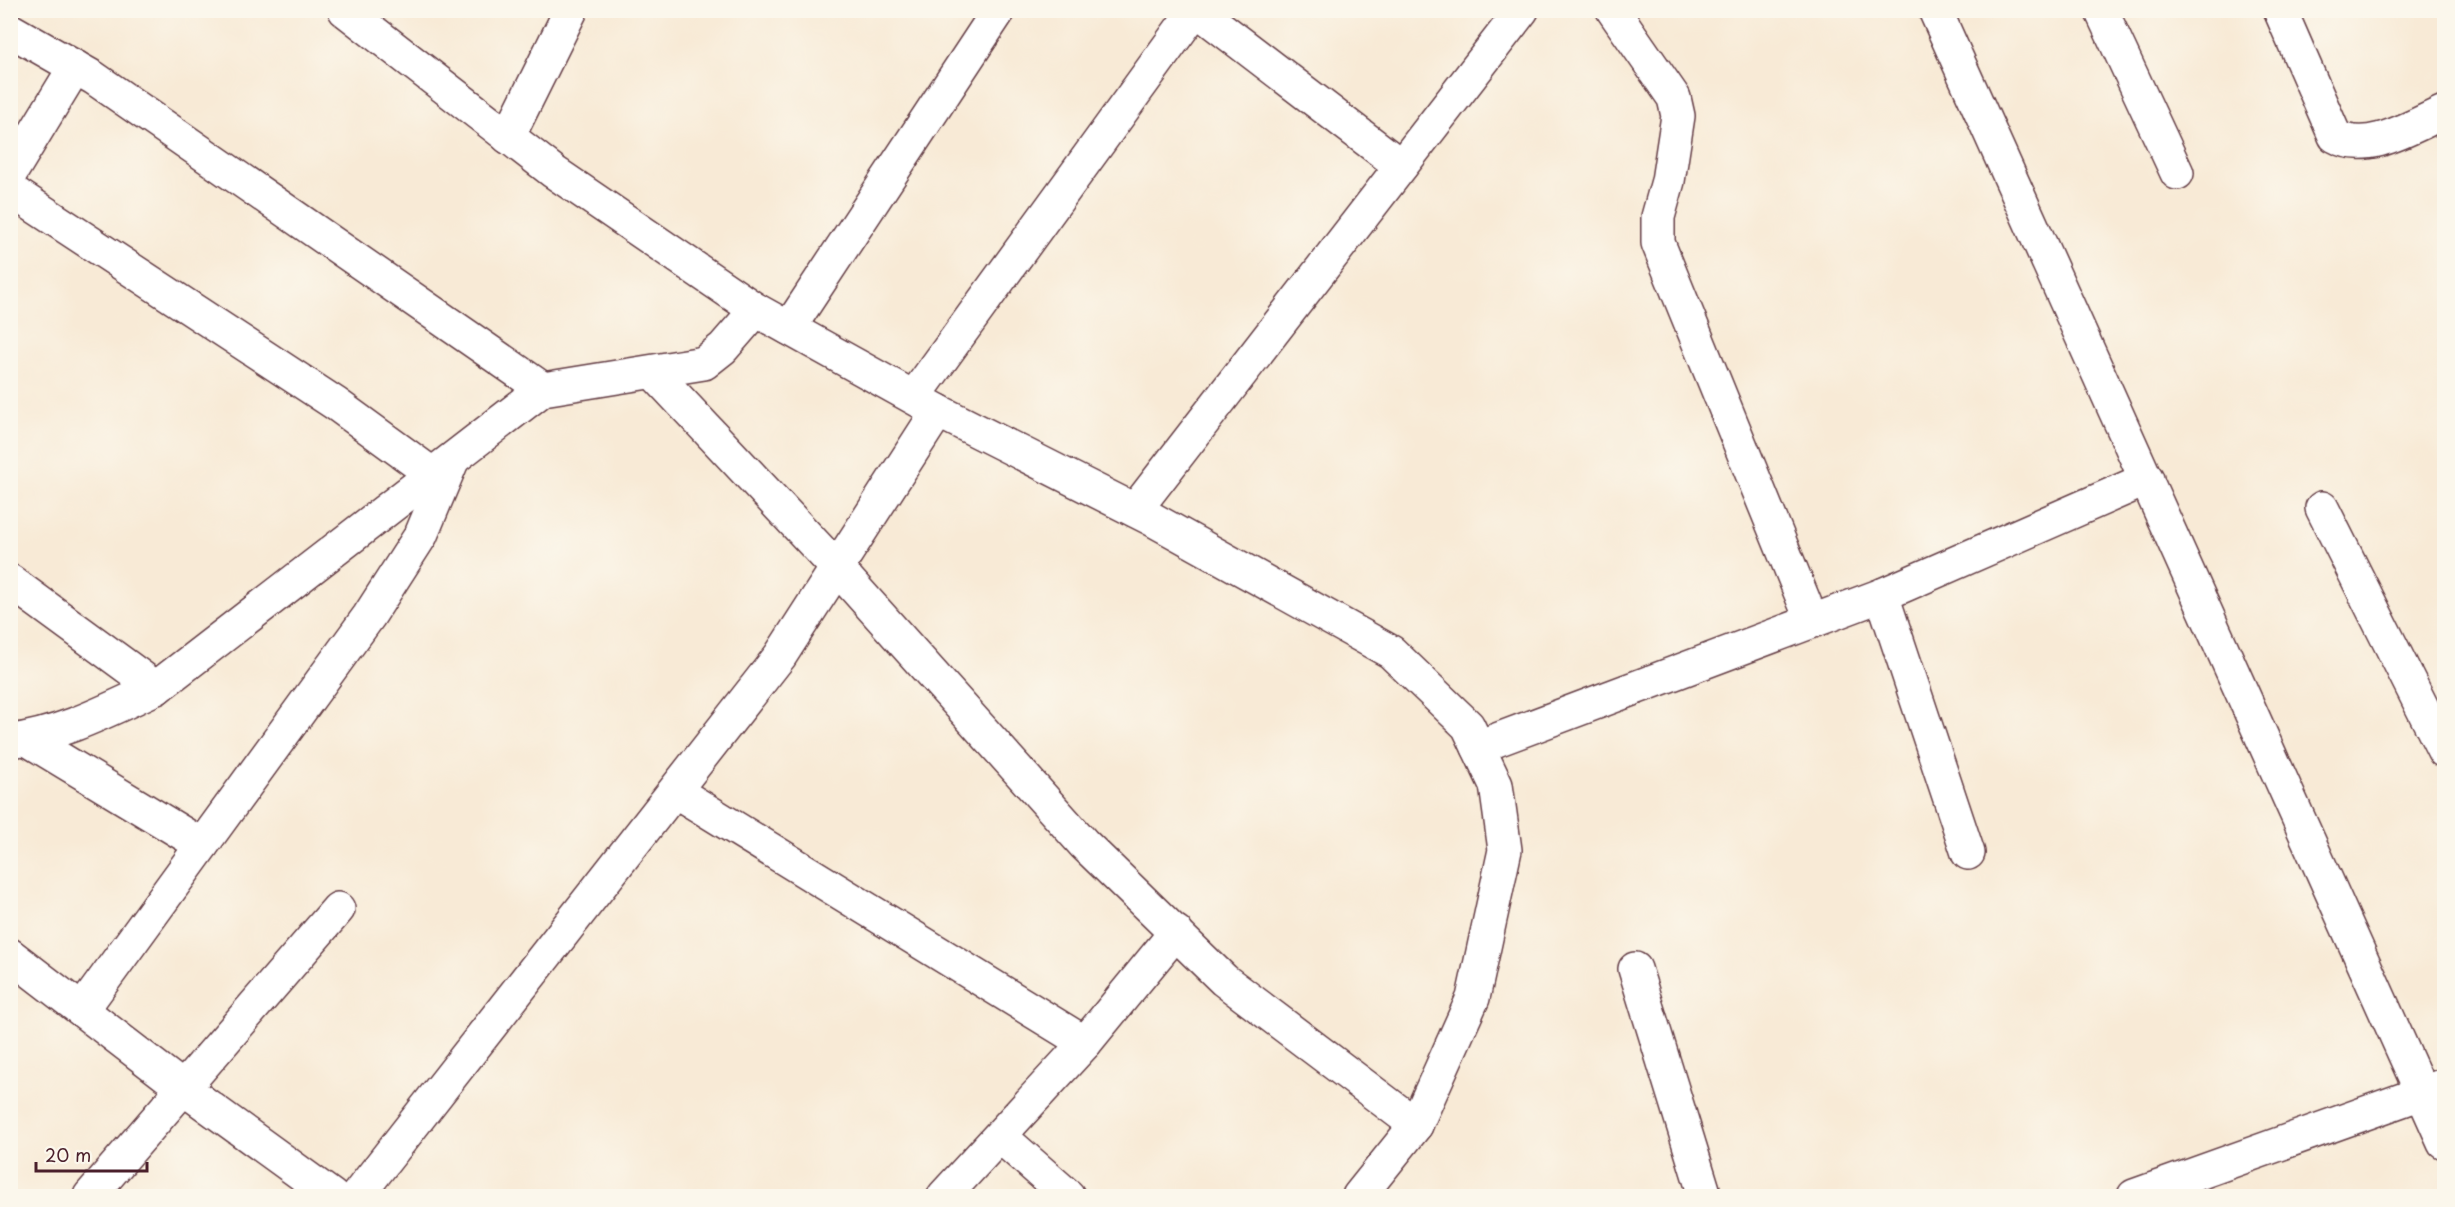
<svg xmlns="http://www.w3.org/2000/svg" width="2455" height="1207" font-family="'Playpen Sans',sans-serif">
<rect width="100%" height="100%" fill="#fbf7ec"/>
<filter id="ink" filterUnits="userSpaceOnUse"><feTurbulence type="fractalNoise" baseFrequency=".0167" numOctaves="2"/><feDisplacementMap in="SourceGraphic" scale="12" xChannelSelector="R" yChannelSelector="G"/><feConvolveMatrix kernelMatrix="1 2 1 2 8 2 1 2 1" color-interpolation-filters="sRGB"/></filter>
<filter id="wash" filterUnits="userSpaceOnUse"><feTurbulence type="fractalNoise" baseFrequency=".008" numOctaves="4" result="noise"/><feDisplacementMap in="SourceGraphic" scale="24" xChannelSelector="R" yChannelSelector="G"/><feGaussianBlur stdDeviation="1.35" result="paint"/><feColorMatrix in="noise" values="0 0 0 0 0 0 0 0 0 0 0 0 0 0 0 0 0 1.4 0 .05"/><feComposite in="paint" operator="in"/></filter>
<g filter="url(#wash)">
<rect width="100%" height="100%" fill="#f8ead6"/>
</g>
<g filter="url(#ink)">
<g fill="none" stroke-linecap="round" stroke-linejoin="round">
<g stroke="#643d45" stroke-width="36">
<g id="minor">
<polyline points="345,10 554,172 756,310 938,411 1152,519 1391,652 1468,726 1496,785 1505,850 1473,998 1416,1125 1359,1196"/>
<polyline points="1197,10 1401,166"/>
<polyline points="1613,10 1674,98 1678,116 1668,181 1658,217 1658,243 1812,621"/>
<polyline points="2101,10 2177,173"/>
<path d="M 2280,10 L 2335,136 C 2368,155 2412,126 2444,112"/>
<polyline points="10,30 94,78 543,389"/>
<polyline points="508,137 571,10"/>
<polyline points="10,174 75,67"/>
<polyline points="10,190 336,404 432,474"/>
<polyline points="789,328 999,10"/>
<polyline points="653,372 838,569 1084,844 1224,980 1416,1125"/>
<polyline points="914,397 1195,10"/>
<polyline points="2322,508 2444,751"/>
<polyline points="1135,510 1522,10"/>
<polyline points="10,581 156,688"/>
<polyline points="1882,595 1968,853"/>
<polyline points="27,739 202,845"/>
<path d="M 10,741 C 61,735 110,709 156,688 L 543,389 L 704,363 L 723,348 L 756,310"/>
<polyline points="1478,747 1882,595 2147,479"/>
<polyline points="675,791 1085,1043"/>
<polyline points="10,955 183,1088 332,1196"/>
<polyline points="1635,969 1705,1196"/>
<polyline points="82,1010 369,616 421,535 452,461"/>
<polyline points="1001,1137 1068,1196"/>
<polyline points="90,1196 338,909"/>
<polyline points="357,1196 780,656 938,411"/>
<polyline points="944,1196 1085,1043 1176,932"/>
<polyline points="2134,1196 2444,1085"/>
</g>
</g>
<g stroke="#643d45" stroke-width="36">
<polyline id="tertiary" points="1935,10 2444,1142"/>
</g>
<use href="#minor" stroke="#fff" stroke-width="33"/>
<use href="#tertiary" stroke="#fff" stroke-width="33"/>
</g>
</g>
<rect width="2455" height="1207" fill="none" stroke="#fbf7ec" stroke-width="36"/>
<path d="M36 1162v9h111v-9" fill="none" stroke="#4a1f2b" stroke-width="3"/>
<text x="45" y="1162" font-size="18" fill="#4a1f2b" stroke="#fbf7ec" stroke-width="4.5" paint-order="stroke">20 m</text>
</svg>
